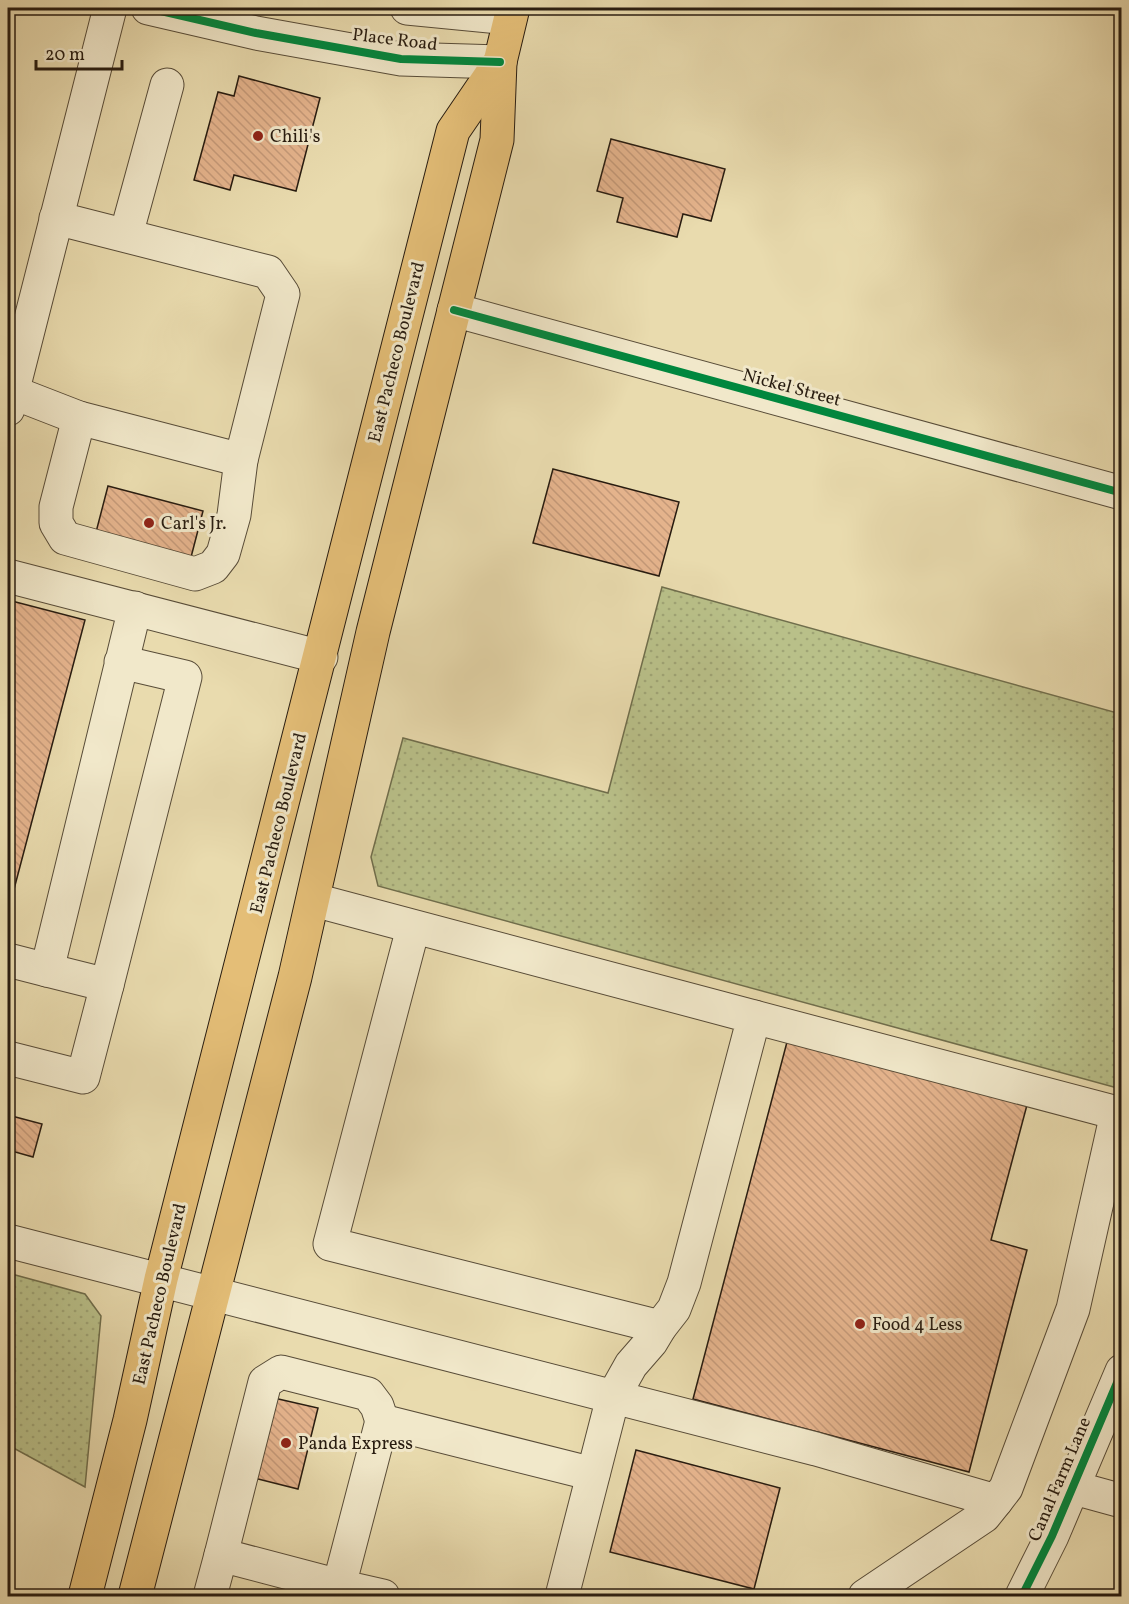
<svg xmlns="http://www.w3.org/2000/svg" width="1129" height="1604" font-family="Vollkorn,serif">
<defs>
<pattern id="grass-dots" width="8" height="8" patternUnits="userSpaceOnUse" patternTransform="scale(1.5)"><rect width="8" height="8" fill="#b9c089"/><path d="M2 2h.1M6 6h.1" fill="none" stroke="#9fa475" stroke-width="1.8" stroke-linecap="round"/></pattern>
<pattern id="building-back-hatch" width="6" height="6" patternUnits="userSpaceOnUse" patternTransform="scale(1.5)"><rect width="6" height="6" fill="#e4b38c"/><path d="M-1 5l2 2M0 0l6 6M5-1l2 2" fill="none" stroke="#c49978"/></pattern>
</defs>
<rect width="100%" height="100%" fill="#e9dbae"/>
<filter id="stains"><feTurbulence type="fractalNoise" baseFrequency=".00333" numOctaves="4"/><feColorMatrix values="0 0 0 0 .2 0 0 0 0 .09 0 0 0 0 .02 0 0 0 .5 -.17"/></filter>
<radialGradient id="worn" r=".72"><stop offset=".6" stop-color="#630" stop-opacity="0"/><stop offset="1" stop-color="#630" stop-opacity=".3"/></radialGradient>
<g fill="url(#grass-dots)" stroke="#706e4c" stroke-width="1.5">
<polygon points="662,587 1121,714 1121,1089 378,886 371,857 403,738 608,793"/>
<polygon points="8,1273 85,1294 101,1316 85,1487 8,1445"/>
</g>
<g fill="url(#building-back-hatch)" stroke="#281c10" stroke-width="1.5">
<polygon points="239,76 320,98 296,191 234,175 230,190 194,180 218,92 234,96"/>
<polygon points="611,139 725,169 711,221 683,214 677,237 617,222 623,198 597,191"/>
<polygon points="553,469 679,502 659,576 533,543"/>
<polygon points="108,486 203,511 190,561 95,536"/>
<polygon points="8,600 85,620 8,912"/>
<polygon points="787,1042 1027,1105 991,1240 1027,1250 969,1472 693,1399"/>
<polygon points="8,1115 42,1124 33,1157 8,1150"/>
<polygon points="274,1398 318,1408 298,1489 254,1478"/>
<polygon points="636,1450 780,1488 754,1589 610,1552"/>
</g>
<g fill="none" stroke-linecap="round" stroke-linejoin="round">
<g stroke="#584c38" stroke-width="35">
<g id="minor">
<polyline points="148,8 256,33 401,59 500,62"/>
<polyline points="407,8 510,18"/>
<polyline points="126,235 167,85"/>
<polyline points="454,310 1122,493"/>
<polyline points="12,392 79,418 241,460 283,294 268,272 56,218"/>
<polyline points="8,409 110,8"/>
<polyline points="79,418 56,507 56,523 65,538 195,574 213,567 223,554 234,515 241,460"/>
<polyline points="8,576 321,657"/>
<polyline points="121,662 185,677 107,985 47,970 135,608"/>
<polyline points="314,900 754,1017 684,1283 674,1309 660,1327 651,1342 631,1365 613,1397 562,1596"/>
<polyline points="413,928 330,1244 660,1327"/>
<polyline points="8,960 47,970"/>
<polyline points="8,1058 83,1077 107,985"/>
<polyline points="8,1241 816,1449 996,1501 1006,1488 1073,1309 1117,1113 754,1017"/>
<polyline points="1071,1487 1122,1501"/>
<polyline points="221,1555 265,1382 281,1372 368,1394 377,1406 382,1421"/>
<polyline points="210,1596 221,1555 339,1586"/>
<polyline points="383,1596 339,1586 382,1421 593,1474"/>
<polyline points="865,1596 984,1516 996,1501"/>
<polyline points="1022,1596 1052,1536 1122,1371"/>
</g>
</g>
<g stroke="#281c10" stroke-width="35">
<g id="highway">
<polyline points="85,1596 130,1420 161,1279 453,131 500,62"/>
<polyline points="135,1596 295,977 373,632 497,140 500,62 513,8"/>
</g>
</g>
<use href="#minor" stroke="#f1e8ca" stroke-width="33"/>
<use href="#highway" stroke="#e4be77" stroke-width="33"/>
<g stroke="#f1e8ca" stroke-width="11">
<g id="cycleway">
<polyline points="148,8 256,33 401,59 500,62"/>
<polyline points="454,310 1122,493"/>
<polyline points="1022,1596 1052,1536 1122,1371"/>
</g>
</g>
<use href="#cycleway" stroke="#00873e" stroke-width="8"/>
</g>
<g fill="#8f2418" stroke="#f1e8ca" stroke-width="2">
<circle cx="258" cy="136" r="6"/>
<circle cx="149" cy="523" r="6"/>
<circle cx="860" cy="1324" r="6"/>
<circle cx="286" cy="1443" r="6"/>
</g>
<g text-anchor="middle" stroke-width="6" stroke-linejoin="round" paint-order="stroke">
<g font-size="18" fill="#281c10" stroke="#f1e8ca">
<text transform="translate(395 39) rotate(7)" y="6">Place Road</text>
<text transform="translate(396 352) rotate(-76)" y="6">East Pacheco Boulevard</text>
<text transform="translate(792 387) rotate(15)" y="6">Nickel Street</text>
<text transform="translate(278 823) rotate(-76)" y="6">East Pacheco Boulevard</text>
<text transform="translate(159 1294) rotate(-77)" y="6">East Pacheco Boulevard</text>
<text transform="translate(1059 1479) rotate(-67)" y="6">Canal Farm Lane</text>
</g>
<g font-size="18" fill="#281c10" stroke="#f1e8ca" text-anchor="start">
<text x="270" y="142">Chili's</text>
<text x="161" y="529">Carl's Jr.</text>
<text x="872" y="1330">Food 4 Less</text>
<text x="298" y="1449">Panda Express</text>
</g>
</g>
<rect width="1129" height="1604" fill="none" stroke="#e9dbae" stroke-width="30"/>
<rect x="9" y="9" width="1111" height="1586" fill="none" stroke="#281c10" stroke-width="3"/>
<rect x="15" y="15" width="1099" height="1574" fill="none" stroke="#281c10" stroke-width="1.5"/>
<path d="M36 60v9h86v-9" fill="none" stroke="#281c10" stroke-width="3"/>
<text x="45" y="60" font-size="18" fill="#281c10" stroke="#f1e8ca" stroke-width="4.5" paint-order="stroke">20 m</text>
<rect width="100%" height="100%" filter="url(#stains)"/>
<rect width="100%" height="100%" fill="url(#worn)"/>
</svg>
